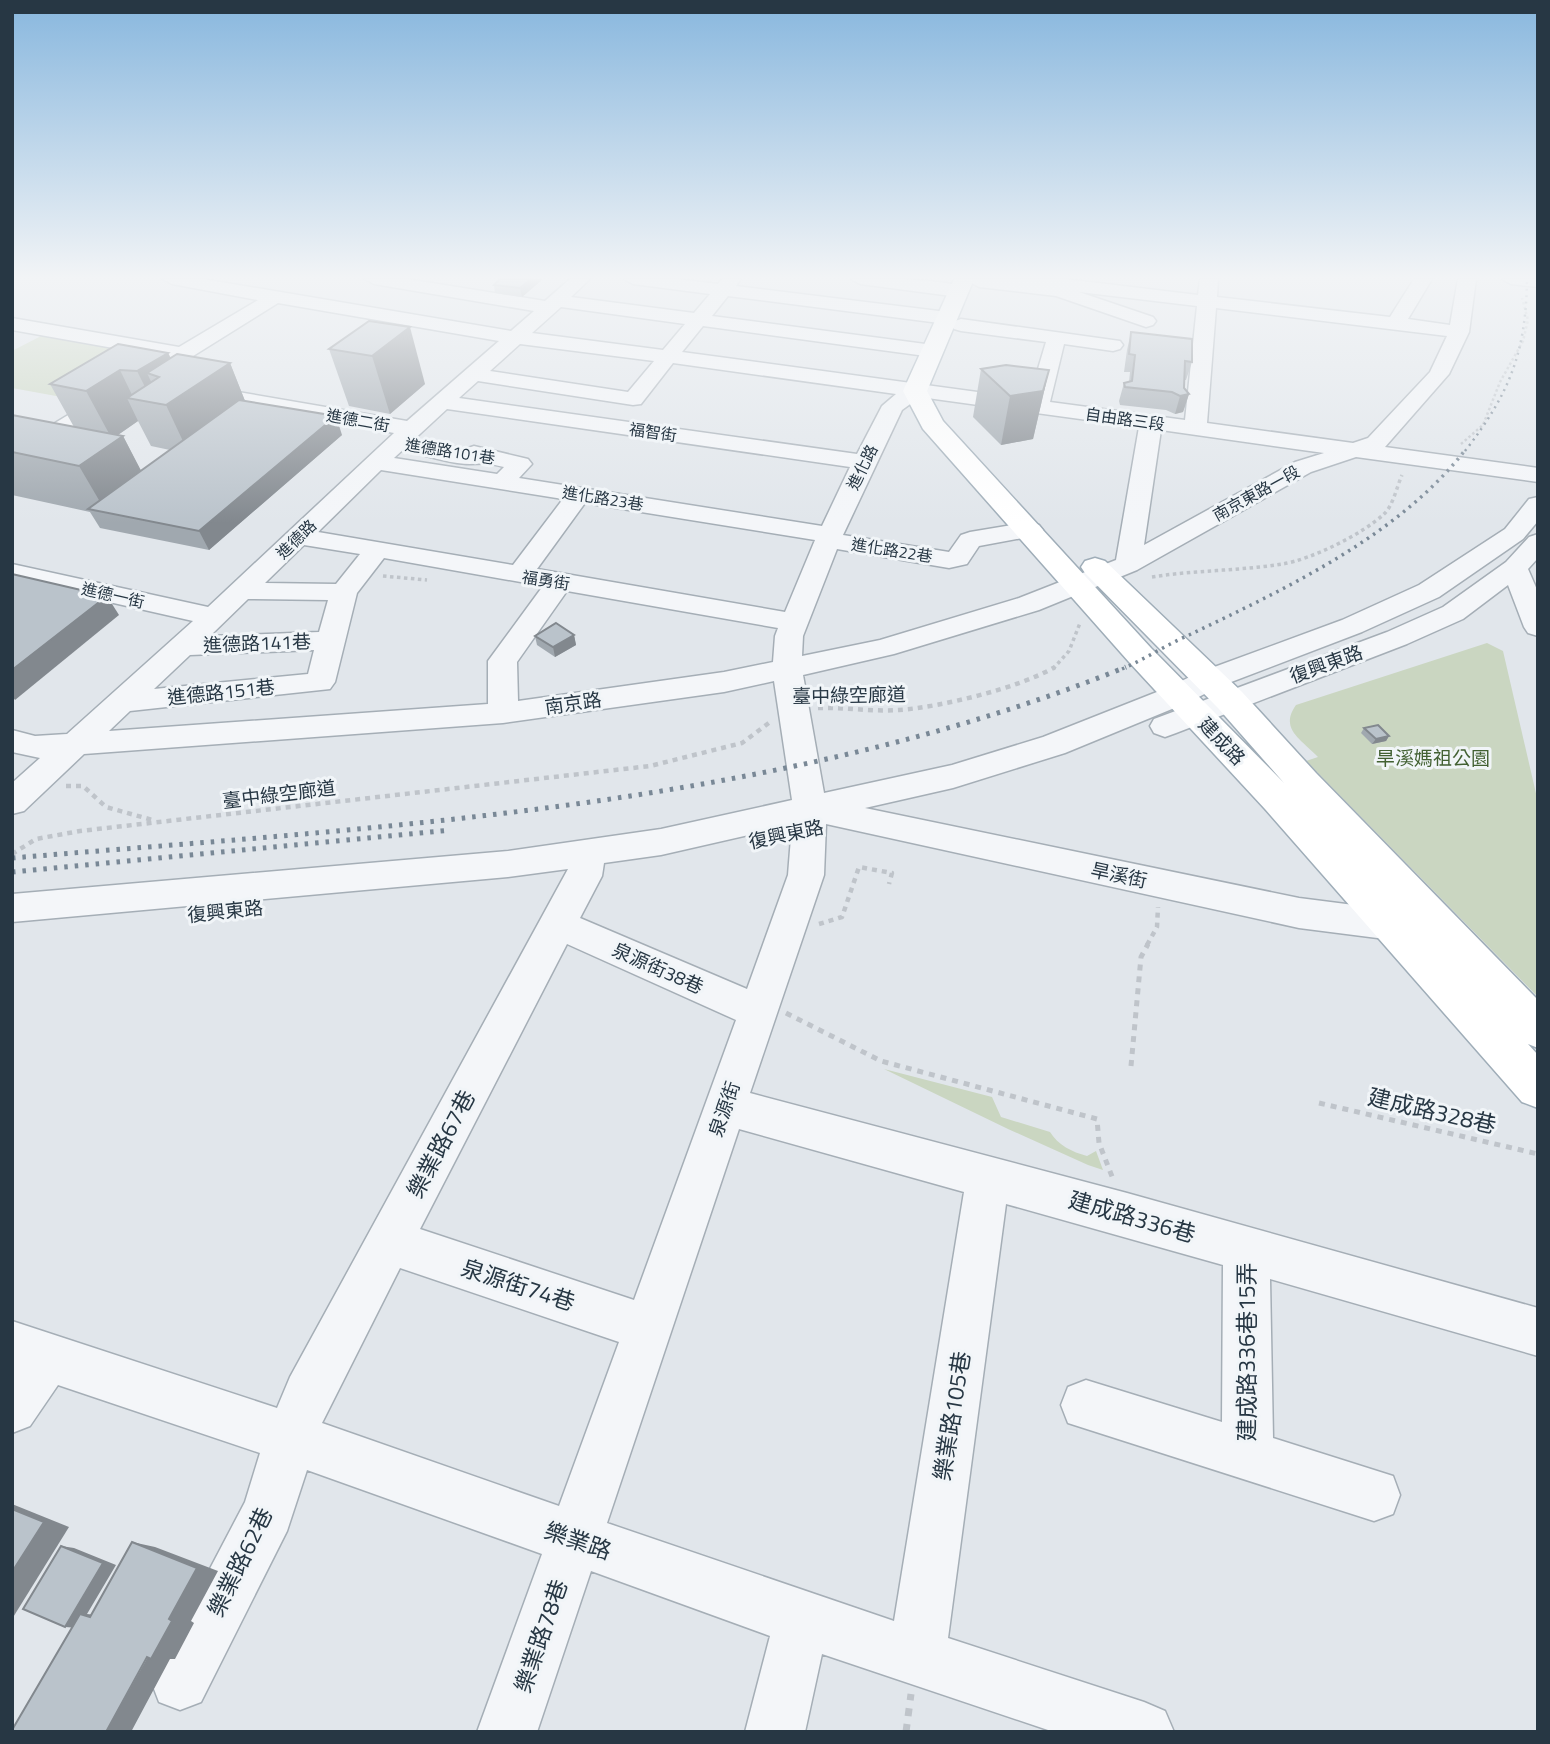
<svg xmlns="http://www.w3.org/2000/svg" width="1550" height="1744" font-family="'Titillium Web','Noto Sans TC',sans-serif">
<rect width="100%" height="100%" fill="#e1e6eb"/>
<g fill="#cad6c1">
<polygon points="43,335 162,356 89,402 12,388 12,351"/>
<path d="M 1487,643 L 1503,651 L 1538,802 L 1538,997 L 1306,761 L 1318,757 C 1301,739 1279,729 1296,705 Z"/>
<path d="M 884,1069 L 992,1097 L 1001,1117 L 1050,1132 C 1058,1145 1072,1152 1087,1156 L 1096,1151 L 1103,1170 L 1088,1165 L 1008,1129 Z"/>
</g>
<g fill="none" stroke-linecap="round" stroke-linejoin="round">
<g stroke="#a5aeb6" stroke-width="3">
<g id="minor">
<path d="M 163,279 L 203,279 L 511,331 L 534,311 L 374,284 L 365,279 L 407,279 L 545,301 L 570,279 L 590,279 L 571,297 L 694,313 L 710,294 L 633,284 L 624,279 L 677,279 L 718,284 L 722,279 L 741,279 L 736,286 L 947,312 L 954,314 L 957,318 L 955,321 L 961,319 L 1120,341 L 1123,345 L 1120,349 L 1113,351 L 1064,344 L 1050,402 L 1185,420 L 1197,306 L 1079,292 L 1153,317 L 1156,321 L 1153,325 L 1146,327 L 1056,296 L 979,287 L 970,282 L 972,279 L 1065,279 L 1198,295 L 1200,279 L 1218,279 L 1217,297 L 1390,317 L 1414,279 L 1432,279 L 1408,319 L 1450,325 L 1458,279 L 1476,279 L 1469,332 L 1449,374 L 1385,447 L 1538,468 L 1538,482 L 1356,457 L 1311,472 L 1137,570 L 1039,610 L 894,654 L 803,675 L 824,793 L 952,765 L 1043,737 L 1167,688 L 1198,673 L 1342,620 L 1419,585 L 1505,529 L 1529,499 L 1538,497 L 1538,521 L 1523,539 L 1439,597 L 1362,632 L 1218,687 L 1189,702 L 1065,753 L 953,788 L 865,808 L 1299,898 L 1393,910 L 1409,907 L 1422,912 L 1427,922 L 1422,932 L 1393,940 L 1299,928 L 826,824 L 824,875 L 750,1093 L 1127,1193 L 1538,1308 L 1538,1356 L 1270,1279 L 1273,1438 L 1393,1476 L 1400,1495 L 1393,1514 L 1374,1521 L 1068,1423 L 1061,1405 L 1068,1387 L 1086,1380 L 1222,1422 L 1223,1265 L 1006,1204 L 948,1638 L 1144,1702 L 1165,1711 L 1174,1732 L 1054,1732 L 822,1654 L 805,1732 L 745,1732 L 770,1636 L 591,1571 L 537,1732 L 477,1732 L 542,1554 L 307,1470 L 287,1531 L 201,1702 L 180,1710 L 159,1702 L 151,1681 L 245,1502 L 260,1453 L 58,1385 L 30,1426 L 12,1433 L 12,1321 L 277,1408 L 290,1377 L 568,869 L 508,877 L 12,922 L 12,894 L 508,851 L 661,829 L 792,800 L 774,681 L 724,692 L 503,723 L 84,754 L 24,811 L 12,814 L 12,783 L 40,758 L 12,752 L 12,730 L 35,736 L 67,734 L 193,621 L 12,580 L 12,564 L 208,607 L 394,433 L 197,397 L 189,396 L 186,391 L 189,386 L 197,385 L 407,421 L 499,341 L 278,303 L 20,464 L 12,466 L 12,449 L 164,357 L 12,330 L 12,318 L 179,347 L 258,300 L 172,284 ZM 728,296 L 947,324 L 953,322 L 951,325 L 954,329 L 961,331 L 1046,342 L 1029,399 L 682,352 L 703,326 L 933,357 L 940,355 L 943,351 L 940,347 L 933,345 L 712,316 ZM 561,307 L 685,324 L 663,350 L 532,333 ZM 1216,308 L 1447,336 L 1430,372 L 1368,438 L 1353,443 L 1207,423 ZM 520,344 L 654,361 L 628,392 L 490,371 ZM 673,363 L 896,394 L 882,406 L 857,454 L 459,398 L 478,381 L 633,405 L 641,404 ZM 920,397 L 1139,427 L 1116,560 L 1019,598 L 880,640 L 802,656 L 803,636 L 837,549 L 949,568 L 967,564 L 979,546 L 1039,535 L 1043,530 L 1039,525 L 1030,522 L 970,532 L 961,535 L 949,552 L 843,535 L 902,410 ZM 447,409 L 850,467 L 822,526 L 519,478 L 532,464 L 528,459 L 474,446 L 465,449 L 427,442 L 419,444 L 416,449 L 419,454 C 434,458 454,464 470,464 C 485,463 488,463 504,467 L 497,474 L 394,458 ZM 1161,430 L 1324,453 L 1295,462 L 1144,545 ZM 381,470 L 563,499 L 513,565 L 318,532 ZM 585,503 L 815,540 L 785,612 L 537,569 ZM 304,545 L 360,554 L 336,584 L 265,583 ZM 384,558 L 543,586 L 488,661 L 488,704 L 109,731 L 130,711 L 330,689 L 335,682 L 357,593 ZM 567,591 L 778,628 L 775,636 L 773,662 L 724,672 L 518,701 L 517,662 ZM 248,599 L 328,600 L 319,632 L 210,636 ZM 314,650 L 308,674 L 154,689 L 190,655 ZM 792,825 L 788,875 L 747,989 L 580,918 L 602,876 L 604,863 L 661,855 ZM 567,944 L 736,1020 L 634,1300 L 420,1229 ZM 739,1129 L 964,1192 L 894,1621 L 607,1523 ZM 400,1268 L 619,1342 L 559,1506 L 322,1423 Z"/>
<path d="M 851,279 C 872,279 956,277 968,291 L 959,297 L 860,284 Z"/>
<polygon points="1502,279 1538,279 1538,287 1511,284"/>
<polygon points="1538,534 1538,558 1528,569 1538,592 1538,636 1528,633 1524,627 1508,585 1463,619 1407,644 1176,733 1165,737 1154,733 1150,726 1154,719 1387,632 1443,607 1506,562 1529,537"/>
</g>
</g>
<g stroke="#9fadb8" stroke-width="3">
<polygon id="major" points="954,279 974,279 927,391 943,421 1151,648 1284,783 1218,708 1085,573 1081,567 1085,561 1095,558 1105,561 1242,692 1316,773 1538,1000 1538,1048 1528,1044 1538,1055 1538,1108 1522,1102 1265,809 1129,662 923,429 903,391"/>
</g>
<polyline stroke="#bfc4ca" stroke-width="2.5" stroke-dasharray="2.5 2.5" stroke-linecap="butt" points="1461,444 1483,425 1500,382 1523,341 1528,320 1522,298"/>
<g stroke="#bfc4ca" stroke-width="3.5" stroke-dasharray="3.5 3.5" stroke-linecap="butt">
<polyline points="383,576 427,580"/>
<path d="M 1152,577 C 1195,570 1239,571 1282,564 C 1310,560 1363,534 1384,514 C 1393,506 1397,486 1402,475"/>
<polyline points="1053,669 1069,651 1080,623"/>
</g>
<g stroke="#bfc4ca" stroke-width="4.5" stroke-dasharray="5 5" stroke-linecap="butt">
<path d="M 818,708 C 845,707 872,712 899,710 C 941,707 1019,688 1055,667"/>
<polyline points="66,786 83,786 106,807 156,821"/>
<polyline points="12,854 36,839 80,831 650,766 742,743 770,722"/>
<polyline points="819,924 842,917 859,867 892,873 889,884"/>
<polyline points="1147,945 1157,927 1158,907"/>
</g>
<g stroke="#bfc4ca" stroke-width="5" stroke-dasharray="6 6" stroke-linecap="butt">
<polyline points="786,1013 881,1061 1097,1119 1099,1143 1113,1179"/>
<polyline points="1131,1066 1141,957 1148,944"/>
<polyline points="1319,1103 1538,1154"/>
</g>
<polyline stroke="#bfc4ca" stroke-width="7" stroke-dasharray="8 8" stroke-linecap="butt" points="906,1732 911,1694"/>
<use href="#minor" fill="#f4f6f9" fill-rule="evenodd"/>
<use href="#major" fill="#fff" fill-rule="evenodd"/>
<path stroke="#798896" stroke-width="2.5" stroke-dasharray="2 4.5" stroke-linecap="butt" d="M 1465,451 C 1510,393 1526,352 1527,279"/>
<path stroke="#798896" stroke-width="3.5" stroke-dasharray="2.5 5" stroke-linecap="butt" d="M 1122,669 C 1145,659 1166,645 1189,635 C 1285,589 1399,536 1466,449"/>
<g stroke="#798896" stroke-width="5" stroke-dasharray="3.5 7" stroke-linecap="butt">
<path d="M 12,858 C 383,827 777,808 1126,667"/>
<polyline points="12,872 451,830"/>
</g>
</g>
<g fill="#a0a8af" fill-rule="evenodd">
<polygon points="543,279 522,297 495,293 494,285"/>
<polygon points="369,321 425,384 390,414 349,406 329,349"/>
<polygon points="1131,332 1192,362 1186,380 1184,380 1184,388 1189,394 1183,412 1175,414 1166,410 1120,405 1119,401 1124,383 1129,382 1130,372 1124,372 1127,350"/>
<path d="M 168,353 L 171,358 L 230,363 L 245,401 L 342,435 L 209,550 L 100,528 L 90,512 L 12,495 L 12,415 L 74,427 L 50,384 ZM 138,421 L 151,446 L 170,450 L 141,471 L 123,436 L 118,435 Z"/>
<polygon points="981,369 1049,370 1033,439 1001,445 973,417"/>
<polygon points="574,635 576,645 555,657 537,645 535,636"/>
<polygon points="1364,728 1389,736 1386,741 1372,744 1361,733"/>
</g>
<g fill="#82888e">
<polygon points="531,279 543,279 522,297 520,288"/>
<polygon points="410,327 425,384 390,414 372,356"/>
<polygon points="168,353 186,392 230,363 249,411 189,454 166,405 159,377 147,373 162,405 153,403 137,371"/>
<polygon points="120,370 134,399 127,398 138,421 112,439 86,391"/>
<polygon points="1049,370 1033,439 1001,445 1010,396"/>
<polygon points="1189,394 1183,412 1175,414 1180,396"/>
<polygon points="336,416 342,435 209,550 199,531"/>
<polygon points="123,436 149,486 106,512 79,466"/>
<polygon points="107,596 119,615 15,700 12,696 12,670"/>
<polygon points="574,635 576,645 555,657 553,647"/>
<polygon points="1389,736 1386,741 1372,744 1376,739"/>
<polygon points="12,1504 69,1527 12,1619"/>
<polygon points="132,1542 155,1547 218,1571 191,1621 194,1623 175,1659 170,1659 131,1732 106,1732 169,1619"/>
<polygon points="61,1546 74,1548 116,1565 87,1614 106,1616 79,1628 65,1627"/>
</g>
<g fill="#bac3cb" stroke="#82888e" stroke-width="2">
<polygon points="500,279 531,279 520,288 494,285"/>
<polygon points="369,321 410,327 372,356 329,349"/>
<polygon points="1131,332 1192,339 1192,362 1185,361 1184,388 1189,394 1180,396 1172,392 1125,387 1124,383 1132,381 1135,355 1129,354"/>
<polygon points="118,344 168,353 137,371 120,370 86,391 50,384"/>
<polygon points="177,354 230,363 166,405 127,398 159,377 147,373"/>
<polygon points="1006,365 1049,370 1043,391 1010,396 981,369"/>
<polygon points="239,400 336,416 199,531 88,509"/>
<polygon points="12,415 123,436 79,466 12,452"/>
<polygon points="12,574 107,596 12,670"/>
<polygon points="556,623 574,635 553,647 535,636"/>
<polygon points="1378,725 1389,736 1376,739 1364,728"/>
<polygon points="12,1509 44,1522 12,1572"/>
<polygon points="132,1542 197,1568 169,1619 172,1621 151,1659 147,1657 106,1732 12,1732 12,1730 80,1614 90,1617"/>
<polygon points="61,1546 103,1563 65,1627 23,1609"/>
</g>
<linearGradient id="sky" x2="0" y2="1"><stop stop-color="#88b7de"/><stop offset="0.53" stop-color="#f2f4f6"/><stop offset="1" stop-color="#f2f4f6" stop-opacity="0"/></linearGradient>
<rect width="1550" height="523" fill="url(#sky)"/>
<g text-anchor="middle" stroke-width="6" stroke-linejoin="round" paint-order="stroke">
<g font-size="16" fill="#273744" stroke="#f1f5f8">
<text transform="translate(1125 419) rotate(8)" y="6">自由路三段</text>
<text transform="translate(358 420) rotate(10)" y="6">進德二街</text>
<text transform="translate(653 432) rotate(8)" y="6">福智街</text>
<text transform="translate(450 451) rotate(9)" y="6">進德路101巷</text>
<text transform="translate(862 467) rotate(-64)" y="6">進化路</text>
<text transform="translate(1256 493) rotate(-29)" y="6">南京東路一段</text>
<text transform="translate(603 498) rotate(9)" y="6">進化路23巷</text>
<text transform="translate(296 539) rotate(-44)" y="6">進德路</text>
<text transform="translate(892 550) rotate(9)" y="6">進化路22巷</text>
<text transform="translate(546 580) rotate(9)" y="6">福勇街</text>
<text transform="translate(113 595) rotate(13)" y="6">進德一街</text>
</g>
<g font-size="19" fill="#273744" stroke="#f1f5f8">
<text transform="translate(257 643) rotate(-2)" y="7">進德路141巷</text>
<text transform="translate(1326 664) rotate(-20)" y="7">復興東路</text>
<text transform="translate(221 692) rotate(-6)" y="7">進德路151巷</text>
<text transform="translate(849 695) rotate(-1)" y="7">臺中綠空廊道</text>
<text transform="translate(573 703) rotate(-8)" y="7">南京路</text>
<text transform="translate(1222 741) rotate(46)" y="7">建成路</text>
<text transform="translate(279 794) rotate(-7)" y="7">臺中綠空廊道</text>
<text transform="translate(786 834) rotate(-12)" y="7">復興東路</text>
<text transform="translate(1119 875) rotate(12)" y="7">旱溪街</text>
<text transform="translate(225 911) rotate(-6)" y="7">復興東路</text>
<text transform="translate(658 968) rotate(24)" y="7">泉源街38巷</text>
<text transform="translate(724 1109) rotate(-71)" y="7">泉源街</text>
</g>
<g font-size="19" fill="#436133" stroke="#f1f5f8">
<text x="1433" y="765">旱溪媽祖公園</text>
</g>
<g font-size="23" fill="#273744" stroke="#f1f5f8">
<text transform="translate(1432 1111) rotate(13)" y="8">建成路328巷</text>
<text transform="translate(441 1144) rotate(-62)" y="8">樂業路67巷</text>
<text transform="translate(1132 1217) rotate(16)" y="8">建成路336巷</text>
<text transform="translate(518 1285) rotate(18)" y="8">泉源街74巷</text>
<text transform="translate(1247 1352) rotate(-90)" y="8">建成路336巷15弄</text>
<text transform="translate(952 1416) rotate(-81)" y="8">樂業路105巷</text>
<text transform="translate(578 1541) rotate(19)" y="8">樂業路</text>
<text transform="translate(240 1562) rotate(-64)" y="8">樂業路62巷</text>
<text transform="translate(541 1636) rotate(-71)" y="8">樂業路78巷</text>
</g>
</g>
<rect width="1550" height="1744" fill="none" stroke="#273744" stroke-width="28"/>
</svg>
